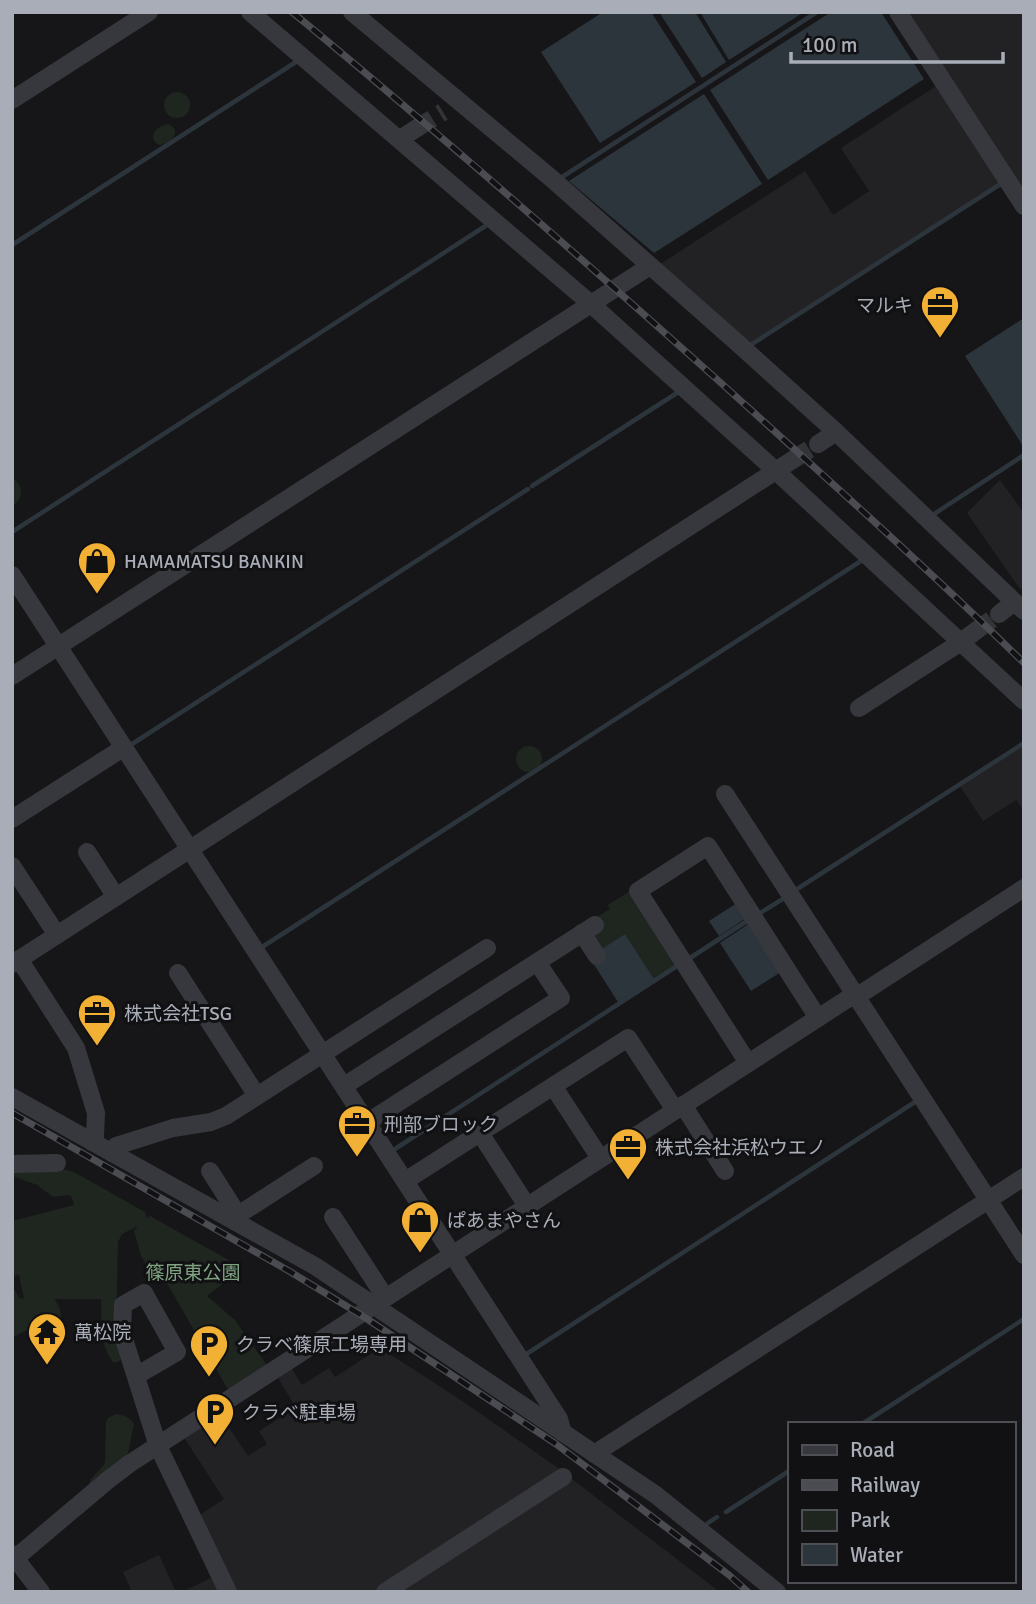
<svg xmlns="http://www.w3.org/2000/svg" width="1036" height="1604" font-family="Signika,'Noto Sans JP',sans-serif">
<rect width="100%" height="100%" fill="#161618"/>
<g fill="#222225">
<polygon points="904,12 1024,12 1024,198"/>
<polygon points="936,86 999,183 747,346 657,266 805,171 833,215 869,191 841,148"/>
<polygon points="1000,480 1024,513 1024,587 1020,589 967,513"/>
<polygon points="1024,745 1024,807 1022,808 1016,800 983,821 960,786"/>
<polygon points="380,1348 458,1398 561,1470 373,1592 230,1592 195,1518 224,1499 183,1436 219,1413 248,1456 267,1444 259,1431 296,1408 277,1376 291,1367 302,1385 329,1368 335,1377"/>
<polygon points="572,1479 720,1592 397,1592"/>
<polygon points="159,1555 176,1592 132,1592 123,1572"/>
<polygon points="217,1575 225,1592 182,1592"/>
</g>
<g fill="#1e261f">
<circle cx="177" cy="105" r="13"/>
<path d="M 168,124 C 184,132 170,143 159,145 C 146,137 157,126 168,124 Z"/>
<path d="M 12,477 C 24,486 24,498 12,507 Z"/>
<circle cx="529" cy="759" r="13"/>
<polygon points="630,891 677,964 654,979 625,934 600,950 590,934 592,920 610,909 608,905"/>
<path d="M 58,1168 L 74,1172 L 145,1212 L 147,1218 L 150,1216 L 243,1268 L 207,1296 L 235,1320 L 269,1368 L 230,1393 L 168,1285 L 156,1281 L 141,1256 L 134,1231 L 138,1226 L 122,1234 L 118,1242 L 116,1334 L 121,1359 L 118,1362 L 113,1362 C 99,1344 102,1320 101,1299 L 54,1299 C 61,1306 63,1318 59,1328 L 50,1331 L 27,1330 L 12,1338 L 12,1285 L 19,1298 L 24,1299 L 19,1275 L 12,1276 L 12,1221 L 74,1205 L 72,1198 L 69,1195 L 53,1197 L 37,1185 L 15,1177 L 13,1175 L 12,1171 Z"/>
<path d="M 116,1414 C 123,1415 130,1417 134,1424 L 128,1453 L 125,1460 L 93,1485 L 90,1483 L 90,1480 L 104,1465 L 105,1461 L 106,1422 L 108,1418 Z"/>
</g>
<g fill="#2c353c">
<polygon points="603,12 651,12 696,82 600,143 541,52"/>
<polygon points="659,12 695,12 726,62 702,78"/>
<polygon points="700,12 804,12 729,60"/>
<polygon points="831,12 881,12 924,79 768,180 710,90"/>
<polygon points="704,94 762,184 654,253 569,181"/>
<polygon points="1024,318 1024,446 1023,446 965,356"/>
<polygon points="737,903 746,918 719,936 709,921"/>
<polygon points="750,923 781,972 751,991 720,943"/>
<polygon points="625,934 654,979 618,1002 593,963 600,950"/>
</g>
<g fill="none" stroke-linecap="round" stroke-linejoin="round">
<g stroke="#2c353c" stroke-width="4.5">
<polyline points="559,179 817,12"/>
<polyline points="12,245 299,60"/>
<polyline points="749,346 1002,183"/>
<polyline points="532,486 680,391"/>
<polyline points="931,516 1024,455"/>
<polyline points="12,532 490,223"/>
<polyline points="129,746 528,489"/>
<polyline points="794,891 1024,743"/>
<polyline points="760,913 786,897"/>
<polyline points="259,949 864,559"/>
<polyline points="690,958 747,921"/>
<polyline points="395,1149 677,966"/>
<polyline points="525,1355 918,1100"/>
<polyline points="862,1424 1024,1319"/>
<polyline points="726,1512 789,1471"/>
<polyline points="708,1523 717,1517"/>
</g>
<g stroke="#333438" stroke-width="18" stroke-dasharray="18 9" stroke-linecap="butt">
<polyline points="417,128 443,112"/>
<polyline points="794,459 818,444"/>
<polyline points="977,630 999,614"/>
</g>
<g stroke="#37383d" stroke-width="18">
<polyline points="250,12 591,304 776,471 1024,701"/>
<polyline points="352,12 551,178 742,347 836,432 1024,611"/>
<polyline points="898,12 1024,206"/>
<polyline points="12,100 149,12"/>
<polyline points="400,139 417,128"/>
<polyline points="818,444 836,432"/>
<polyline points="12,575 559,1419 563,1433"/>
<polyline points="999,614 1014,602"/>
<polyline points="12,676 650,266"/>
<polyline points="859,708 961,642 977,630"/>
<polyline points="725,794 1024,1255"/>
<polyline points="12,819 123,748"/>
<polyline points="87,852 116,897"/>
<polyline points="12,866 57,935"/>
<polyline points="582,933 597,956"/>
<polyline points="19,959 76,1048 96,1113 95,1136 92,1142"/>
<polyline points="12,964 794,459"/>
<polyline points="178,973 257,1096"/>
<polyline points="856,997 1024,888"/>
<polyline points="748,1063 638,891 708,846 818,1018"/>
<polyline points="344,1086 595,925"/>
<polyline points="553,1086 600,1158"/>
<polyline points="12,1097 315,1266 656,1495 777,1592"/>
<polyline points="683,1105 725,1171"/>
<polyline points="368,1122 561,998 537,962"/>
<polyline points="480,1133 527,1206"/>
<polyline points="112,1153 116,1146 173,1128 211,1122 226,1116 487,948"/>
<polyline points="12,1164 57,1163"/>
<polyline points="210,1171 238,1215"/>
<polyline points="405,1181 628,1038 675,1110"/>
<polyline points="333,1217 385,1297"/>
<polyline points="234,1221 238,1215 314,1166"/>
<polyline points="136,1376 177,1352 144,1293 123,1305 122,1333 158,1446 228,1592"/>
<polyline points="594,1454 1024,1177"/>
<polyline points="12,1554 41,1592"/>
<polyline points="12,1561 108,1480 129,1464 855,994"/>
<polyline points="385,1592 563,1477"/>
</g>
<g stroke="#4a4c52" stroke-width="7">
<g id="rail">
<path d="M 292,12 C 438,132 580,257 721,383 C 823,475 926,567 1024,663"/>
<polyline points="12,1113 289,1271 361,1315 556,1444 729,1575 748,1592"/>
</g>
</g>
<use href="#rail" stroke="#111113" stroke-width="4.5" stroke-dasharray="13" stroke-linecap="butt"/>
</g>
<defs>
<g id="office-pin" transform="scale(2.0125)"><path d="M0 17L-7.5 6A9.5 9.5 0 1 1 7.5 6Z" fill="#f2b134" stroke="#111113"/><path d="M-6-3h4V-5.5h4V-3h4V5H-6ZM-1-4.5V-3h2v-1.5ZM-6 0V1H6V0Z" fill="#111"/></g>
<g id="shop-pin" transform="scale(2.0125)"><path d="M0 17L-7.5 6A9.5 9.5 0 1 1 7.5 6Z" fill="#f2b134" stroke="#111113"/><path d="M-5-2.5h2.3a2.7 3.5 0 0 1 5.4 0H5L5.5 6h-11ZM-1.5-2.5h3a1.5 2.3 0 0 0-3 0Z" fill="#111"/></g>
<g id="temple-pin" transform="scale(2.0125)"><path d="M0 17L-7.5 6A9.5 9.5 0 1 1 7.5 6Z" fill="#f2b134" stroke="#111113"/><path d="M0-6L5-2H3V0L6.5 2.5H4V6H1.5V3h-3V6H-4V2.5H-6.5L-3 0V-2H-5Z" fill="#111"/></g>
<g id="parking-pin" transform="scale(2.0125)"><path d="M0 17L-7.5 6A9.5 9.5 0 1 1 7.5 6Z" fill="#f2b134" stroke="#111113"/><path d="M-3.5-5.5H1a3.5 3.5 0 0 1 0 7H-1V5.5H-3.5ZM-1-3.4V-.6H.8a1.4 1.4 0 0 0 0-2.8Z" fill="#111"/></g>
</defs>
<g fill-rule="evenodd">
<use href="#office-pin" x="940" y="305"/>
<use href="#shop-pin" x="97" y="561"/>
<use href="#office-pin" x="97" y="1013"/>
<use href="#office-pin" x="357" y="1124"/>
<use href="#office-pin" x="628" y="1147"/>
<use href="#shop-pin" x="420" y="1220"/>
<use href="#temple-pin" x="47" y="1332"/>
<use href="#parking-pin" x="209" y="1344"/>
<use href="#parking-pin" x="215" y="1412"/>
</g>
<g text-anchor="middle" stroke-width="6" stroke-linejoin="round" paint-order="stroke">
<g font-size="19" fill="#a8adb8" stroke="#111113" text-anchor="start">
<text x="913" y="312" text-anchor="end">マルキ</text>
<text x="124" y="568">HAMAMATSU BANKIN</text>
<text x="124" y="1020">株式会社TSG</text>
<text x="384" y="1131">刑部ブロック</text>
<text x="655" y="1154">株式会社浜松ウエノ</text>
<text x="447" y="1227">ぱあまやさん</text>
<text x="74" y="1339">萬松院</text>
<text x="236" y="1351">クラベ篠原工場専用</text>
<text x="242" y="1419">クラベ駐車場</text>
</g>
<g font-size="19" fill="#7fa381" stroke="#111113">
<text x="193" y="1279">篠原東公園</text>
</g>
</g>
<rect width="1036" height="1604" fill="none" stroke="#a8adb8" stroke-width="28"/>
<rect x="788" y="1422" width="228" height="161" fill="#111113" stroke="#4d4f55" stroke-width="2"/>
<rect x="802" y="1445" width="35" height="10" fill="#37383d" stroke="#4d4f55" stroke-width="2"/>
<text x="850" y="1457" font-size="21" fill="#a8adb8">Road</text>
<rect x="802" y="1480" width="35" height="10" fill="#4a4c52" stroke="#4d4f55" stroke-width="2"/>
<text x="850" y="1492" font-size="21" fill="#a8adb8">Railway</text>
<rect x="802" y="1510" width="35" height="21" fill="#1e261f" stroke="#4d4f55" stroke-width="2"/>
<text x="850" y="1527" font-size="21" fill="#a8adb8">Park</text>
<rect x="802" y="1544" width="35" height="21" fill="#2c353c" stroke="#4d4f55" stroke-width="2"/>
<text x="850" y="1562" font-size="21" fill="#a8adb8">Water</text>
<path d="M791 52v10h212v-10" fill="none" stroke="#a8adb8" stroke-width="3.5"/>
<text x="802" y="52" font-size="21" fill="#a8adb8" stroke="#111113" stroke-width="5" paint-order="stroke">100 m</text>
</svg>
